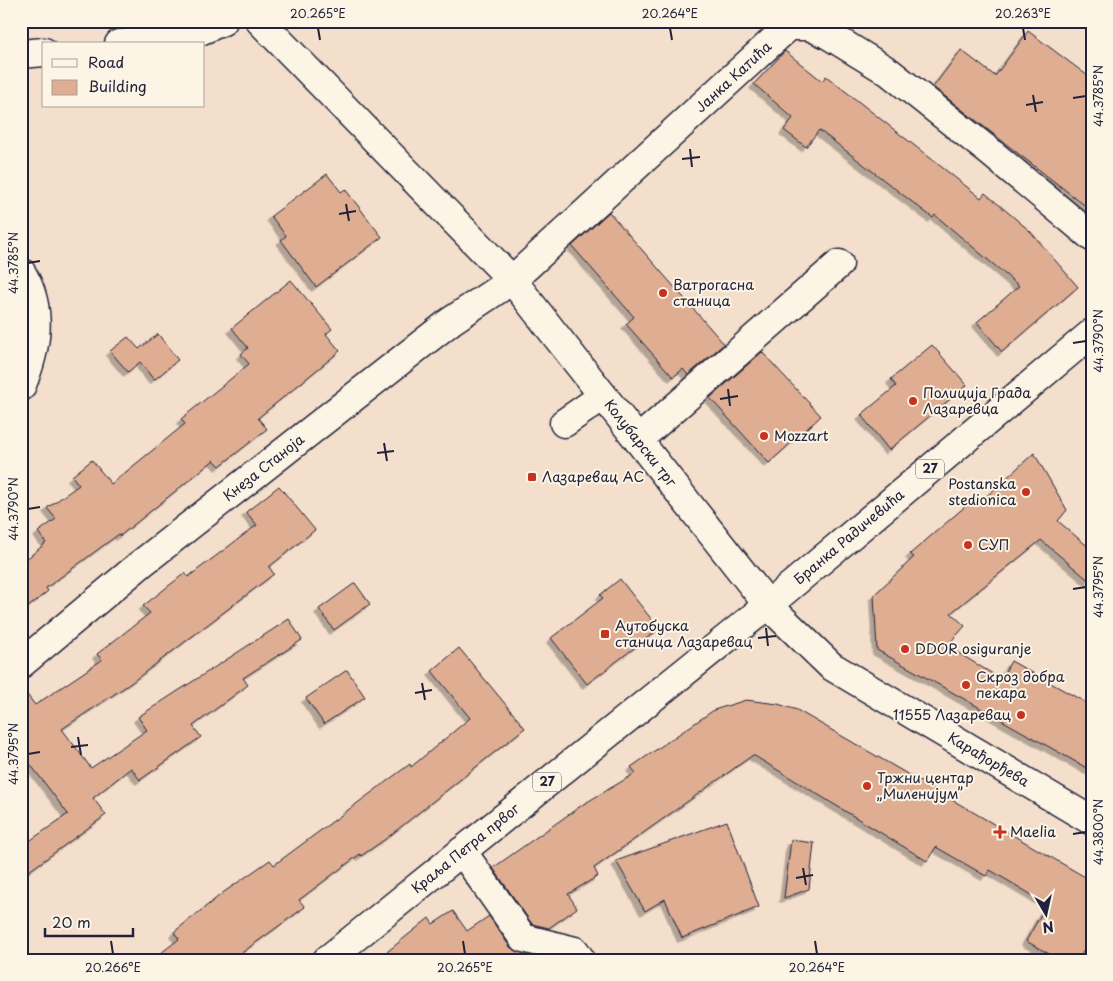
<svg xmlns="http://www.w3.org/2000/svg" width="1113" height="981" font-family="'Playpen Sans',sans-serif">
<defs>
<filter id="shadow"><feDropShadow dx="-4.5" dy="4.5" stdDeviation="0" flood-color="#0004"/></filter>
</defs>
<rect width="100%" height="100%" fill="#f3dfcc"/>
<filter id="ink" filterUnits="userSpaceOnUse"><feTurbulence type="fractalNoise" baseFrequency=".02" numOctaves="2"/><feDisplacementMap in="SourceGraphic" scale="10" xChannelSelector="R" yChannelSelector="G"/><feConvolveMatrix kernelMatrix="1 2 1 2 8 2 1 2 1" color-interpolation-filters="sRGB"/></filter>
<g filter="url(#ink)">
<g fill="#dfad91" stroke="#22223b" filter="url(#shadow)">
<polygon points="1028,31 1092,79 1092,211 933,87 961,50 995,76"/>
<polygon points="785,51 822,81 826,76 981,198 985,193 1030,231 1078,287 1002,352 977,322 1019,286 935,215 933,218 819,130 806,147 784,130 793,118 754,84"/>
<polygon points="327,174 341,192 345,189 382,237 316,287 281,240 286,236 271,216"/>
<polygon points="609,212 724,344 688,375 683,369 673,377 626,324 634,317 572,246"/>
<polygon points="291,280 332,329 326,334 340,351 258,418 267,429 220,466 214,460 120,536 119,534 46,588 48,591 21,613 21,558 24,561 46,543 38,532 56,519 47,508 79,485 72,476 92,460 111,484 185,424 181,419 249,364 241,354 248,348 232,328"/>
<polygon points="158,334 178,360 154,380 140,362 128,372 110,351 128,337 139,349"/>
<polygon points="932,345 967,385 889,450 861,415 896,386 891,379"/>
<polygon points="762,352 821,416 769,463 710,398"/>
<polygon points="1034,453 1067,510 1058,521 1092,550 1092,583 1041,540 951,613 965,626 947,646 1001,679 1011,661 1092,706 1092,771 877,650 874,595 914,557 910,554 975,498 979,503"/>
<polygon points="279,486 315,530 269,567 274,574 131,683 62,729 91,768 147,730 138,717 289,619 302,640 243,678 248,685 193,726 201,737 140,780 131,768 93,798 106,815 21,877 21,847 68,814 21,752 21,687 35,705 102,660 97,654 150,613 143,606 185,573 188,577 257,525 246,512"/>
<polygon points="620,579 659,629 587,684 551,638 603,598 600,595"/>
<polygon points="355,583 370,604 334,630 319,609"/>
<polygon points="459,648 525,728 387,838 361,856 360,854 299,900 305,907 232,960 152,960 179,939 174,932 224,892 270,860 274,865 410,764 411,767 470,718 432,671"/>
<polygon points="347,670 365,697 324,724 306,698"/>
<polygon points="746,700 778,704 797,710 1092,881 1092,937 1078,960 1060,960 1026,941 1047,904 990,870 986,876 936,847 927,861 753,755 594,868 598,876 568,894 577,908 549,928 532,924 493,868 582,805 636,773 631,767 714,710"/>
<polygon points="727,821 759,907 682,938 665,899 645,911 616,861"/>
<polygon points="791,840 814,843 809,889 784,898"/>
<polygon points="453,911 467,931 489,916 510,947 526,955 530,960 377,960 429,918 433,924"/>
</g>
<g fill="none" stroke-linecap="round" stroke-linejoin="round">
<g stroke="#22223b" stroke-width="31">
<g id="minor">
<path id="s1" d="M 260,21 L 512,280 L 768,605 L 831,666 L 1092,821"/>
<polyline points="119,44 186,37 223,21"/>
<polyline points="21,54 44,52"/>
<path d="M 21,272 C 44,309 37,349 21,387"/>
<polyline points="564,423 603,396"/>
<polyline points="638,440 839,264"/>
<path id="s2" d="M 21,664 L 142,563 L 451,321 L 512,280 L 789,26 L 809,26 L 827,34 L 889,72 L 990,152 L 1092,237"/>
<polyline points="462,851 523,938 575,951 581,960"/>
</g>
</g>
<g stroke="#22223b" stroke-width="31">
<g id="major">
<path id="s3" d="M 327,960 L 768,605 L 1092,333"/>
</g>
</g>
<use href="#minor" stroke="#fcf5e5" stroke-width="28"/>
<use href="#major" stroke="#fcf5e5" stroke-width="28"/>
</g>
</g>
<path fill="none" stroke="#22223b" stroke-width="2" d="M 318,28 L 320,40M 670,28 L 672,40M 1023,28 L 1025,40M 1033,95 L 1036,112M 1073,98 L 1086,96M 1026,105 L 1043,102M 690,149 L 692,167M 682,159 L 700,157M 346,204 L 349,221M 339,214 L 356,211M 28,263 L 40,261M 1073,343 L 1086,341M 728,389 L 730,406M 720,399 L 738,396M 384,443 L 387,461M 377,453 L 394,451M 28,509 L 40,507M 1073,589 L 1086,587M 766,628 L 768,646M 758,638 L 776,636M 422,683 L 425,700M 415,693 L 432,690M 78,737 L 81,755M 71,747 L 88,745M 28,754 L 40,752M 1073,834 L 1086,832M 803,868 L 806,885M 796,878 L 813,875M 111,941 L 113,954M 463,941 L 465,954M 815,941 L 817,954"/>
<g fill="#c8321e" stroke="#fcf5e5" stroke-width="2">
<circle cx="663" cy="293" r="5"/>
<circle cx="913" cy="401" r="5"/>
<circle cx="764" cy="436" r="5"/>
<rect x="527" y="472" width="10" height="10" rx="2.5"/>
<circle cx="1026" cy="492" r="5"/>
<circle cx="968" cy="545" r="5"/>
<rect x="600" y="629" width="10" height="10" rx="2.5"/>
<circle cx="905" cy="649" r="5"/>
<circle cx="966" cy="685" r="5"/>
<circle cx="1021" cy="715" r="5"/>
<circle cx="867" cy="786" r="5"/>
<path d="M997.5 824.5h5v5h5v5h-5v5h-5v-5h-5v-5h5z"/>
</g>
<g text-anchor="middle" stroke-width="4" stroke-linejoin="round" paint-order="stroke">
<g fill="#fcf5e5" stroke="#63616e" stroke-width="1">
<rect x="916" y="459.5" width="28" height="19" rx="4"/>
<rect x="533" y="772.5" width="28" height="19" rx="4"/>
</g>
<g font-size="12" font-weight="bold" fill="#22223b">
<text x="930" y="473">27</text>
<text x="547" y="786">27</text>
</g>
<g font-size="14" fill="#22223b" stroke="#fcf5e5">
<text dy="5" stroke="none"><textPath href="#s2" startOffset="924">Јанка Катића</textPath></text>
<text dy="5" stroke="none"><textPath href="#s1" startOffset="569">Колубарски трг</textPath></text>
<text dy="5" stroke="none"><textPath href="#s2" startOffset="312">Кнеза Станоја</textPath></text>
<text dy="5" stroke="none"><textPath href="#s3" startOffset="672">Бранка Радичевића</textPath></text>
<text dy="5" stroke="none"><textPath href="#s1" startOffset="1046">Карађорђева</textPath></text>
<text dy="5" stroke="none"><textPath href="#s3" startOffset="178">Краља Петра првог</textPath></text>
</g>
<g font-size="14" fill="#22223b" stroke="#fcf5e5" text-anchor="start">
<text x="673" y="290">Ватрогасна<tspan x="673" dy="16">станица</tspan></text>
<text x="923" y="398">Полиција Града<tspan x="923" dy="16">Лазаревца</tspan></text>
<text x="774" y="441">Mozzart</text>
<text x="542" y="482">Лазаревац АС</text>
<text x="1016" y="489" text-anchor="end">Postanska<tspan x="1016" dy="16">stedionica</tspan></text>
<text x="978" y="550">СУП</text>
<text x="615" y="631">Аутобуска<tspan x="615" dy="16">станица Лазаревац</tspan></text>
<text x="915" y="654">DDOR osiguranje</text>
<text x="976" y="682">Скроз добра<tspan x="976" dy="16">пекара</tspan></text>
<text x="1011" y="720" text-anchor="end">11555 Лазаревац</text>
<text x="877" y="783">Тржни центар<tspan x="877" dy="16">„Миленијум”</tspan></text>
<text x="1010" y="837">Maelia</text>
</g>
</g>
<rect width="1113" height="981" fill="none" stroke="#fcf5e5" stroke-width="55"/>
<rect x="42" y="42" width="162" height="65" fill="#fcf5e5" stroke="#a5a1a1"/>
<rect x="52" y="59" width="25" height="8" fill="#fcf5e5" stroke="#a5a1a1"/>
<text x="88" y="68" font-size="15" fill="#22223b">Road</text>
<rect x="52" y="80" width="25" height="15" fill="#dfad91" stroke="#a5a1a1"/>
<text x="88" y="92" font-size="15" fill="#22223b">Building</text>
<g transform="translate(1046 914) rotate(171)" stroke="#fcf5e5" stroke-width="4" paint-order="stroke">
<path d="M0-4L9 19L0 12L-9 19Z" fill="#22223b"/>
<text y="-8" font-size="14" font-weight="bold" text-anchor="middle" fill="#22223b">N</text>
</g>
<path d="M45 928v8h88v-8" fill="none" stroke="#22223b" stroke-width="2.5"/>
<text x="52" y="928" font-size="15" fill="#22223b" stroke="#fcf5e5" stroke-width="4" paint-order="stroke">20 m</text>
<rect x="28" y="28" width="1058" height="926" fill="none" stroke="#22223b" stroke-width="2"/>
<g font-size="12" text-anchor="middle" fill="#22223b">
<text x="318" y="18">20.265°E</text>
<text x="670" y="18">20.264°E</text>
<text x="1023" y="18">20.263°E</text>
<text transform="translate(1099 96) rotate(-90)" y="4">44.3785°N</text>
<text transform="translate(14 263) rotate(-90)" y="4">44.3785°N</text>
<text transform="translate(1099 341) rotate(-90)" y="4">44.3790°N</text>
<text transform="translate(14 509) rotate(-90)" y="4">44.3790°N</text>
<text transform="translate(1099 587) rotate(-90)" y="4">44.3795°N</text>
<text transform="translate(14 754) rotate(-90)" y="4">44.3795°N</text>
<text transform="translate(1099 832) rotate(-90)" y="4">44.3800°N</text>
<text x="113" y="972">20.266°E</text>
<text x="465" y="972">20.265°E</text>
<text x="817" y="972">20.264°E</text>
</g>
</svg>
